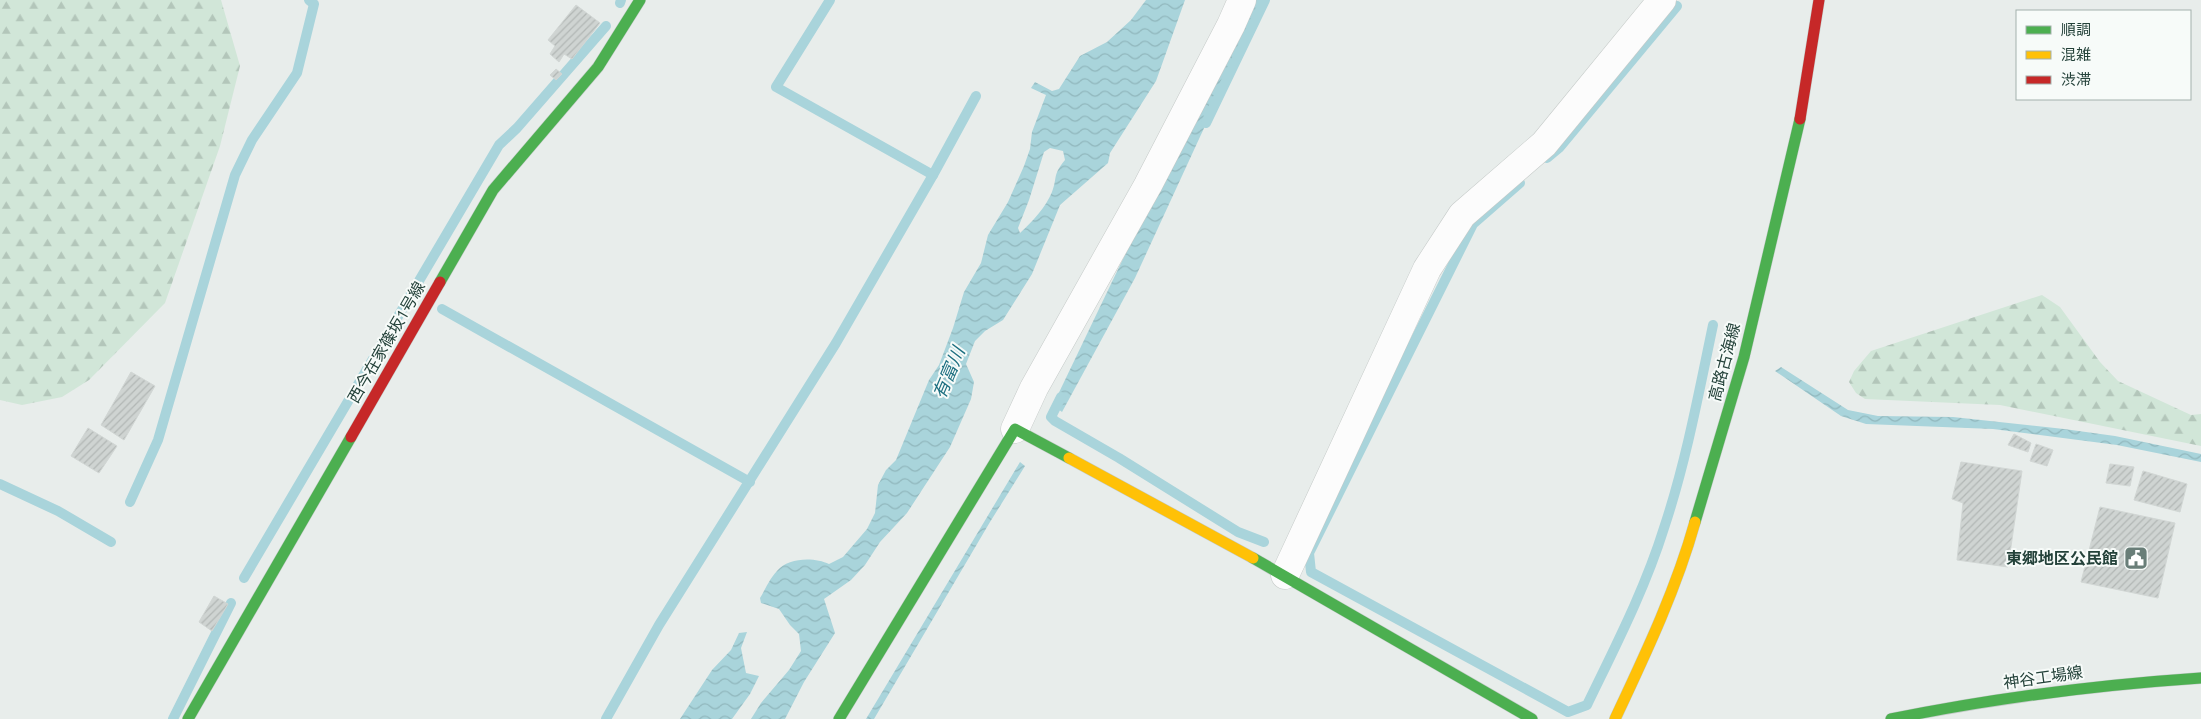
<svg xmlns="http://www.w3.org/2000/svg" width="2201" height="719" font-family="Ubuntu,'Noto Sans JP',sans-serif">
<defs>
<pattern id="forest-firs" width="22" height="20" patternUnits="userSpaceOnUse" patternTransform="scale(1.25)"><rect width="22" height="20" fill="#d1e6d8"/><path d="M5 1l3.5 6h-7zM16 11l3.5 6h-7z" fill="#b3c6ba"/></pattern>
<pattern id="water-waves" width="16" height="10" patternUnits="userSpaceOnUse" patternTransform="scale(1.25)"><rect width="16" height="10" fill="#a9d4db"/><path d="M0 5q4-4 8 0t8 0" fill="none" stroke="#91b7bd"/></pattern>
<pattern id="building-hatch" width="6" height="6" patternUnits="userSpaceOnUse" patternTransform="scale(1.25)"><rect width="6" height="6" fill="#cfd4d2"/><path d="M-1 1l2-2M0 6l6-6M5 7l2-2" fill="none" stroke="#b2b7b5"/></pattern>
</defs>
<rect width="100%" height="100%" fill="#e8edeb"/>
<g fill="url(#forest-firs)">
<polygon points="0,0 221,0 240,66 220,146 165,303 89,380 62,397 22,405 0,400"/>
<polygon points="2042,295 2060,307 2100,362 2118,381 2191,415 2201,414 2201,446 2000,405 1865,399 1856,393 1849,382 1854,371 1871,351"/>
</g>
<g fill="url(#water-waves)" fill-rule="evenodd">
<path d="M 1146,0 L 1185,0 L 1156,81 L 1110,153 L 1108,163 L 1060,205 L 1032,274 L 1003,320 L 985,331 L 975,341 L 966,364 L 974,382 L 971,399 L 950,447 L 907,513 L 880,542 L 865,565 L 851,580 L 824,599 L 835,633 L 804,682 L 785,719 L 751,719 L 761,703 L 789,670 L 801,651 L 799,634 L 790,625 L 779,609 L 761,603 L 760,598 C 765,590 770,578 777,571 C 788,557 815,557 829,564 L 843,557 L 867,529 L 875,513 L 878,485 L 886,470 L 896,460 L 929,380 L 939,365 L 953,328 L 964,292 L 981,263 L 988,235 L 1008,202 L 1024,166 L 1030,149 L 1032,132 L 1046,95 L 1031,88 L 1035,82 L 1052,91 L 1059,89 L 1080,56 L 1107,42 L 1131,20 ZM 1050,148 L 1063,151 L 1065,160 C 1052,176 1058,176 1052,192 C 1046,207 1032,222 1020,233 L 1018,228 L 1029,200 L 1044,152 Z"/>
<polygon points="1247,0 1263,0 1135,278 1062,412 1053,405"/>
<polygon points="1781,367 1848,410 1878,416 1953,417 2064,429 2115,436 2201,454 2201,462 2117,445 1993,429 1866,424 1841,416 1775,371"/>
<polygon points="1020,462 1025,466 990,522 874,719 866,719"/>
<polygon points="747,632 741,648 746,673 759,676 750,694 732,719 680,719 712,670 731,650 739,633"/>
</g>
<g fill="none" stroke-linecap="round" stroke-linejoin="round">
<g stroke="#a9d4db" stroke-width="10">
<polyline points="830,0 776,87 933,175"/>
<polyline points="620,3 621,0"/>
<polyline points="1206,123 1265,0"/>
<polyline points="1547,158 1559,148 1677,6"/>
<path d="M 1520,183 L 1473,224 L 1309,553 L 1311,572 L 1568,712 L 1587,705 C 1615,647 1645,589 1664,528 C 1686,462 1699,392 1713,325"/>
<polyline points="442,309 750,482"/>
<polyline points="1061,397 1051,417 1055,421 1119,458 1238,532 1264,542"/>
<polyline points="0,484 58,511 111,542"/>
<polyline points="130,502 158,440 235,175 252,140 297,73 314,4 309,0"/>
<polyline points="244,578 499,145 517,128 606,26"/>
<polyline points="173,719 231,603"/>
<polyline points="606,719 659,625 836,343 933,175 976,96"/>
</g>
</g>
<g fill="url(#building-hatch)" stroke="#d1d6d4">
<polygon points="576,5 600,23 572,59 564,54 559,62 550,54 555,46 548,40"/>
<polygon points="556,69 562,74 556,80 550,75"/>
<polygon points="131,372 155,386 124,440 101,425"/>
<polygon points="88,428 117,446 99,473 71,456"/>
<polygon points="2014,434 2031,443 2028,452 2008,445"/>
<polygon points="2036,444 2053,450 2047,466 2030,461"/>
<polygon points="1961,462 2022,471 2008,567 1957,560 1963,503 1952,499"/>
<polygon points="2110,464 2134,467 2130,486 2106,483"/>
<polygon points="2143,471 2187,484 2180,512 2134,500"/>
<polygon points="2100,507 2175,523 2158,598 2081,582"/>
<polygon points="214,596 228,604 212,631 199,622"/>
</g>
<g fill="none" stroke-linecap="round" stroke-linejoin="round">
<g stroke="#c5cac8" stroke-width="29">
<g id="street">
<polyline points="1015,429 1034,388 1148,185 1231,25 1242,0"/>
<polyline points="1285,575 1427,269 1462,215 1544,144 1662,0"/>
</g>
</g>
<g stroke="#c3cbc8" stroke-width="12">
<g id="fast">
<polyline points="440,282 493,190 598,67 640,0"/>
<polyline points="1695,522 1744,357 1800,119"/>
<polyline points="1253,558 1532,719"/>
<polyline points="188,719 351,437"/>
<polyline points="839,719 1015,429 1069,458"/>
<path d="M 1891,719 C 1994,698 2097,685 2201,678"/>
</g>
</g>
<g stroke="#c3cbc8" stroke-width="12">
<g id="slow">
<polyline points="1069,458 1253,558"/>
<path d="M 1615,719 C 1645,655 1676,590 1695,522"/>
</g>
</g>
<g stroke="#c3cbc8" stroke-width="12">
<g id="jam">
<polyline points="1800,119 1819,0"/>
<polyline points="351,437 440,282"/>
</g>
</g>
<use href="#street" stroke="#fcfcfc" stroke-width="28"/>
<use href="#fast" stroke="#4caf50" stroke-width="11"/>
<use href="#slow" stroke="#ffc107" stroke-width="11"/>
<use href="#jam" stroke="#c62828" stroke-width="11"/>
</g>
<defs>
<g id="civic-square" transform="scale(1.25)"><rect x="-9" y="-9" width="18" height="18" rx="4" fill="#697e78" stroke="#f7fbf9"/><path d="M-.6-6.5H3V-4.5H.6V-3L4-1V1h2V6H-6V1h2V-1L-.6-3ZM-1.2 2.5V6h2.4V2.5Z" fill="#fff"/></g>
</defs>
<g fill-rule="evenodd">
<use href="#civic-square" x="2136" y="558"/>
</g>
<g text-anchor="middle" stroke-width="4" stroke-linejoin="round" paint-order="stroke">
<g font-size="16" fill="#24423a" stroke="#f7fbf9">
<text transform="translate(386 342) rotate(-60)" y="6">西今在家篠坂1号線</text>
<text transform="translate(1724 362) rotate(-75)" y="6">高路古海線</text>
<text transform="translate(2043 677) rotate(-8)" y="6">神谷工場線</text>
</g>
<g font-size="16" font-weight="bold" fill="#24423a" stroke="#f7fbf9" text-anchor="end">
<text x="2118" y="564">東郷地区公民館</text>
</g>
<g font-size="18" font-style="italic" fill="#1c6f80" stroke="#f7fbf9">
<text transform="translate(949 373) rotate(-67)" y="6">有富川</text>
</g>
</g>
<rect x="2016" y="10" width="175" height="90" fill="#f7fbf9" stroke="#a3b1ad"/>
<rect x="2026" y="26" width="25" height="8" fill="#4caf50" stroke="#a3b1ad"/>
<text x="2061" y="35" font-size="15" fill="#24423a">順調</text>
<rect x="2026" y="51" width="25" height="8" fill="#ffc107" stroke="#a3b1ad"/>
<text x="2061" y="60" font-size="15" fill="#24423a">混雑</text>
<rect x="2026" y="76" width="25" height="8" fill="#c62828" stroke="#a3b1ad"/>
<text x="2061" y="85" font-size="15" fill="#24423a">渋滞</text>
</svg>
